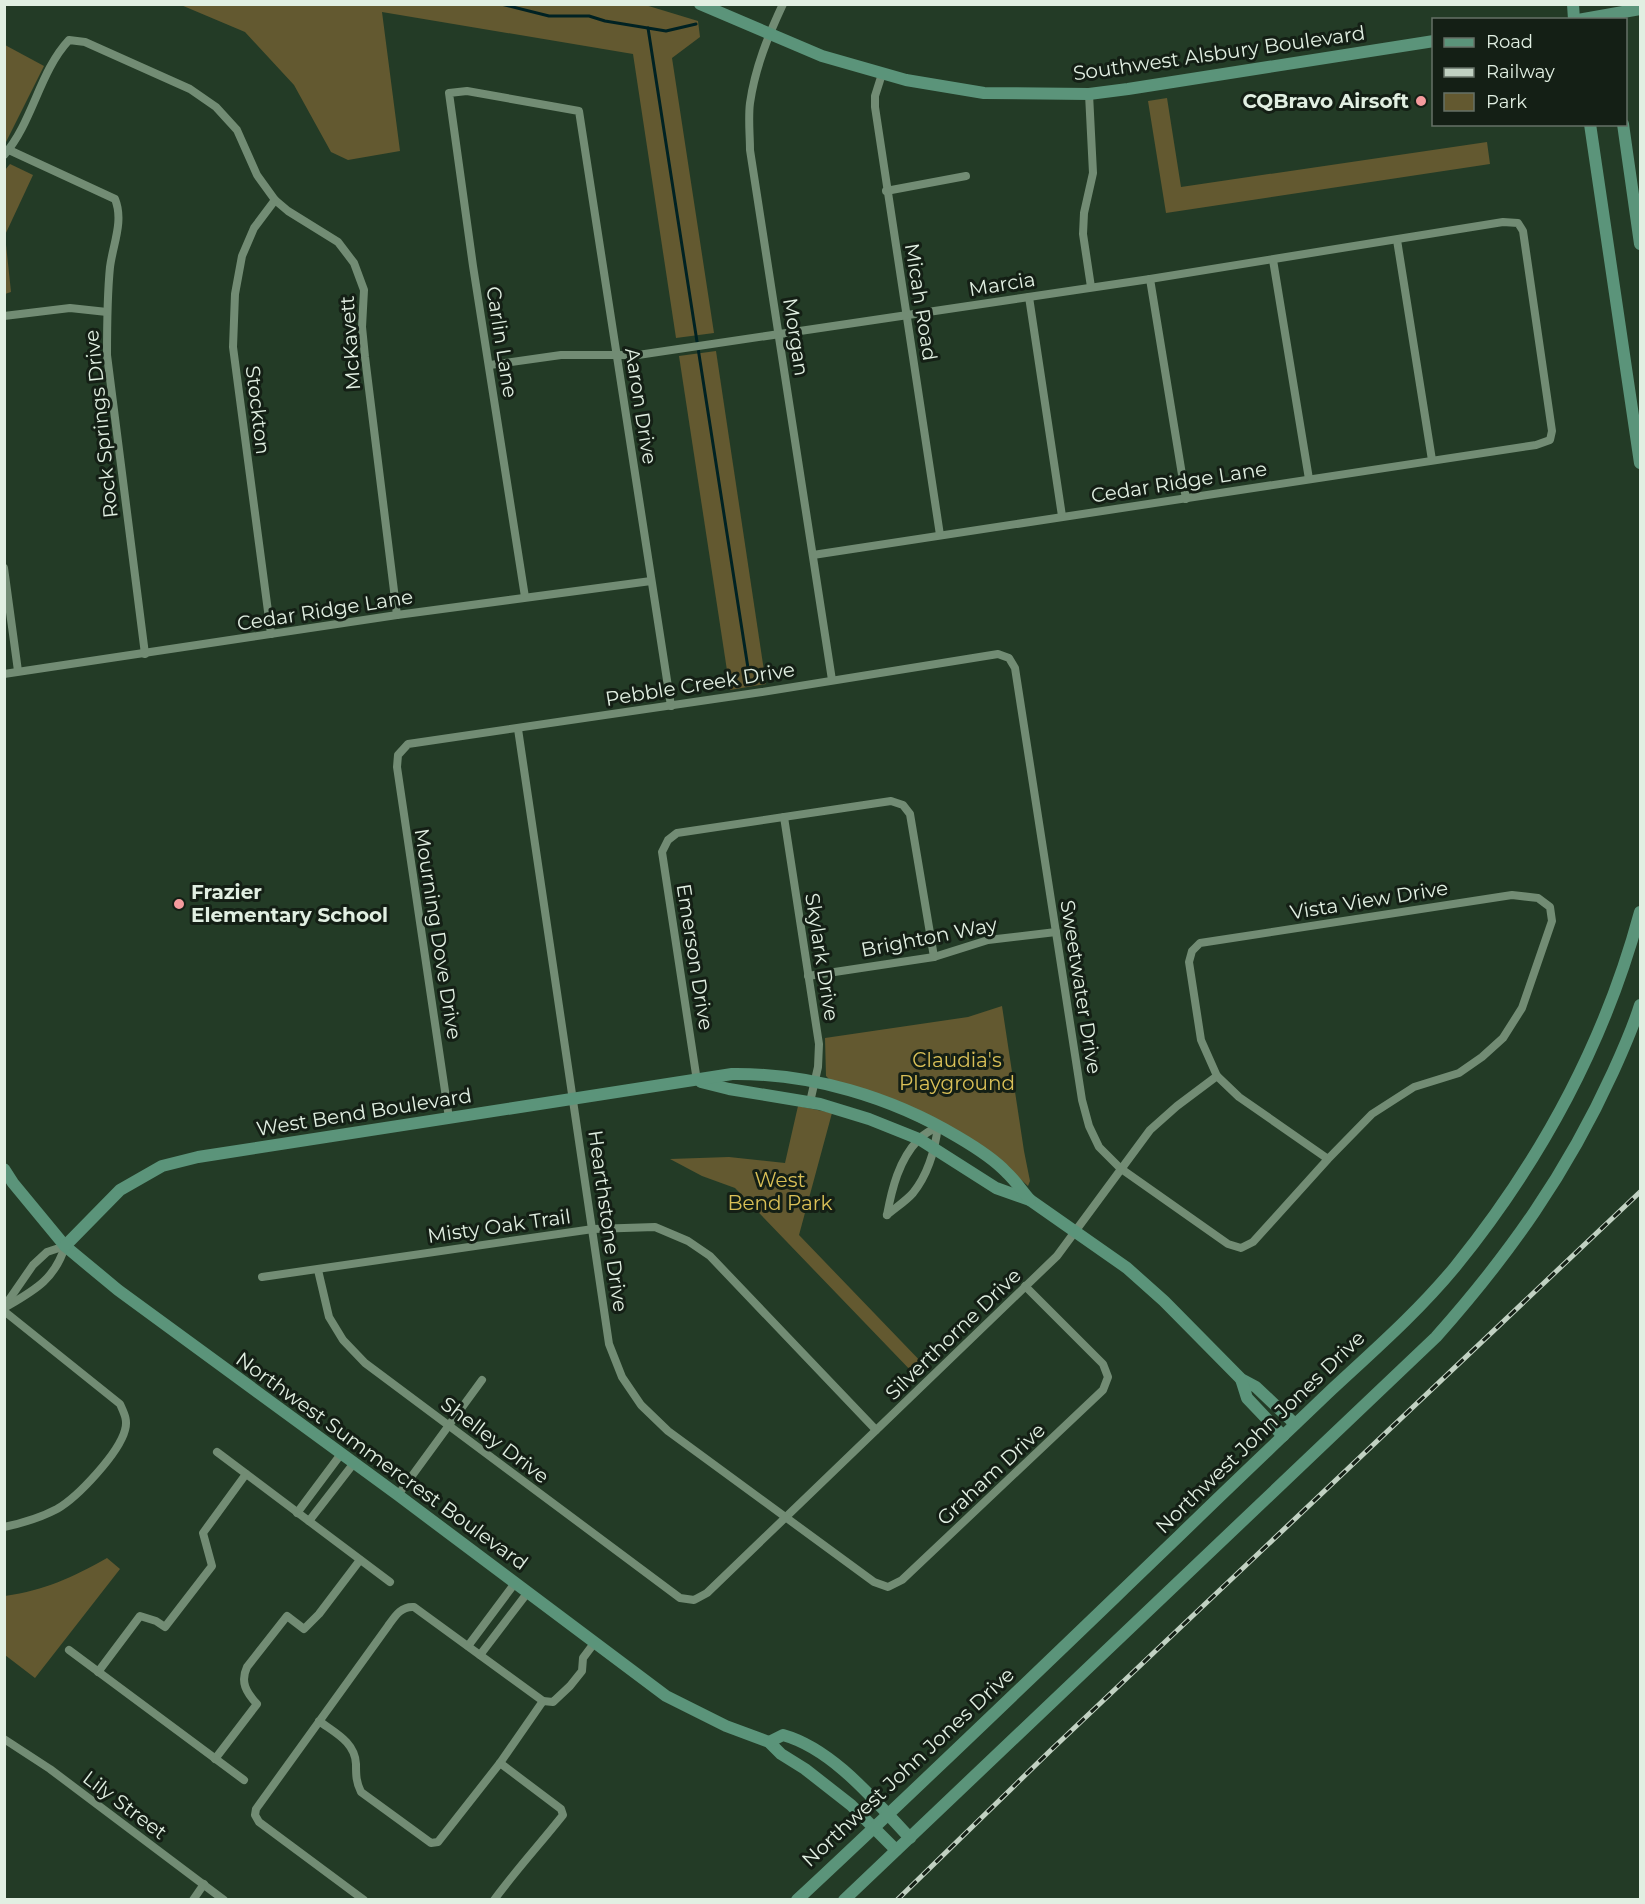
<svg xmlns="http://www.w3.org/2000/svg" width="1645" height="1904" font-family="Montserrat,sans-serif">
<rect width="100%" height="100%" fill="#233b26"/>
<g fill="#635930">
<polygon points="642,4 698,21 700,37 672,58 714,333 676,338 633,54 382,12 400,151 348,160 331,152 294,85 245,32 181,5"/>
<polygon points="5,45 44,66 5,144"/>
<polygon points="1167,98 1181,187 1487,142 1490,164 1166,213 1148,101"/>
<polygon points="10,164 33,175 5,235 5,170"/>
<polygon points="5,235 11,292 5,294 4,235"/>
<polygon points="716,351 766,684 730,690 679,356"/>
<polygon points="1002,1006 1024,1151 1030,1181 1028,1186 1003,1163 829,1079 826,1076 825,1038 968,1017"/>
<polygon points="798,1106 832,1113 799,1235 926,1367 916,1376 735,1188 702,1176 670,1159 729,1157 785,1163"/>
<path d="M 107,1558 L 120,1569 L 35,1678 L 5,1655 L 5,1596 C 46,1590 71,1578 107,1558 Z"/>
</g>
<g fill="none" stroke-linecap="round" stroke-linejoin="round">
<g stroke="#002223" stroke-width="3">
<polyline points="501,4 549,16 589,16 605,21 666,31 696,24"/>
<polyline points="648,28 748,668"/>
</g>
<g stroke="#728c74" stroke-width="8">
<path d="M 783,4 C 768,36 755,68 750,103 C 748,118 750,135 750,150 L 832,680"/>
<polyline points="882,74 875,96 875,107 940,535"/>
<polyline points="1089,94 1093,173 1084,213 1083,234 1091,287"/>
<path d="M 9,150 L 115,199 C 124,221 113,244 110,267 C 107,297 107,326 107,355 L 145,654"/>
<path d="M 4,155 C 33,122 39,72 69,40 L 85,42 L 190,89 L 216,107 L 237,130 L 257,175 L 275,200 L 288,211 L 338,242 L 354,263 L 364,290 L 362,327 L 365,357 L 397,615"/>
<polyline points="886,191 966,176"/>
<polyline points="1397,240 1432,460"/>
<polyline points="1273,260 1309,479"/>
<polyline points="1150,279 1186,499"/>
<polyline points="1029,297 1062,516"/>
<polyline points="4,316 70,308 107,312"/>
<polyline points="490,365 561,355 638,355 1150,279 1503,222 1518,223 1523,231 1552,431 1550,440 1536,445 813,555"/>
<polyline points="4,568 18,671"/>
<polyline points="525,597 473,266 449,93 467,91 579,111 671,706"/>
<polyline points="271,634 233,347 235,294 242,256 254,228 275,200"/>
<polyline points="4,674 397,615 651,581"/>
<polyline points="518,729 609,1344 622,1377 641,1405 668,1431 874,1582 888,1587 902,1580 1103,1390 1108,1377 1103,1364 1025,1286"/>
<polyline points="784,817 819,1044 818,1067 810,1102"/>
<polyline points="808,976 934,957 988,940 1056,932"/>
<polyline points="697,1081 662,852 668,840 677,833 891,801 903,805 910,814 934,957"/>
<polyline points="449,1118 397,767 398,755 408,744 762,692 998,654 1009,658 1015,668 1082,1100 1089,1126 1099,1147 1120,1168 1228,1244 1241,1248 1253,1242 1328,1159 1372,1114 1414,1087 1459,1073 1482,1057 1503,1038 1522,1008 1552,921 1550,907 1538,898 1512,895 1200,943 1192,951 1189,962 1201,1040 1217,1076 1239,1097 1328,1159"/>
<path d="M 887,1215 C 892,1188 899,1160 918,1140 C 923,1134 932,1130 938,1126"/>
<path d="M 887,1215 C 895,1208 906,1201 913,1193 C 929,1173 935,1150 938,1126"/>
<polyline points="318,1270 329,1317 343,1340 365,1363 680,1598 694,1600 707,1593 1057,1256 1150,1130 1177,1106 1217,1076"/>
<polyline points="262,1277 593,1229 655,1227 688,1241 710,1256 876,1430"/>
<polyline points="4,1307 33,1265 47,1252 65,1246"/>
<path d="M 4,1308 C 33,1291 55,1280 65,1246"/>
<path d="M 4,1311 L 120,1404 C 124,1413 128,1420 125,1430 C 119,1453 78,1497 57,1509 C 40,1518 23,1523 4,1527"/>
<polyline points="217,1452 390,1582"/>
<polyline points="398,1495 482,1380"/>
<polyline points="297,1513 341,1454"/>
<polyline points="309,1521 354,1463"/>
<polyline points="468,1646 515,1583"/>
<polyline points="69,1650 244,1780"/>
<polyline points="480,1655 528,1592"/>
<polyline points="98,1672 140,1616 156,1621 165,1627 212,1566 203,1533 246,1474"/>
<polyline points="543,1701 553,1702 570,1686 582,1671 583,1658 595,1642"/>
<path d="M 319,1721 C 335,1733 355,1742 356,1764 C 356,1775 356,1782 361,1792 L 431,1843 L 438,1842 L 500,1763 L 543,1701 L 414,1607 C 401,1606 395,1616 388,1626 L 256,1809 L 255,1815 L 259,1822 L 364,1900"/>
<polyline points="4,1739 50,1769 224,1900"/>
<path d="M 215,1759 L 257,1704 C 246,1692 240,1682 247,1667 L 287,1616 L 304,1629 L 319,1614 L 360,1560"/>
<polyline points="193,1900 204,1884"/>
<path d="M 494,1900 C 516,1870 540,1844 563,1815 L 561,1809 L 500,1763"/>
</g>
<g stroke="#5b947a" stroke-width="12">
<polyline points="700,4 822,56 906,80 984,93 1089,94 1128,89 1434,41"/>
<polyline points="1573,4 1574,20"/>
<polyline points="1578,20 1640,9"/>
<polyline points="1590,124 1640,463"/>
<polyline points="1623,124 1640,244"/>
<polyline points="701,1082 729,1089 820,1104 869,1119 919,1139 996,1188 1030,1200 1127,1268 1164,1301 1241,1379 1256,1387 1295,1424"/>
<polyline points="4,1169 13,1183 65,1246 118,1290 398,1495 666,1696 726,1726 769,1742 781,1754 805,1769 851,1805 896,1850"/>
<path d="M 65,1246 L 120,1190 L 162,1166 L 198,1157 L 732,1074 C 811,1073 891,1097 958,1137 C 975,1147 993,1158 1006,1172 C 1015,1180 1022,1191 1030,1200"/>
<polyline points="1241,1379 1247,1398 1283,1436"/>
<path d="M 769,1742 L 783,1735 C 833,1749 875,1801 910,1838"/>
<path d="M 797,1900 C 926,1780 1053,1657 1180,1535 C 1229,1487 1279,1440 1328,1393 C 1372,1352 1417,1313 1455,1267 C 1540,1162 1605,1042 1640,912"/>
<path d="M 844,1900 L 1436,1337 C 1509,1255 1567,1173 1613,1072 C 1623,1050 1633,1028 1640,1005"/>
</g>
<g stroke="#c1d1c2" stroke-width="5">
<polyline id="rail" points="897,1900 1051,1750 1640,1192"/>
</g>
<use href="#rail" stroke="#141f15" stroke-width="3" stroke-dasharray="9" stroke-linecap="butt"/>
</g>
<g fill="#f59b9d" stroke="#141f15" stroke-width="2">
<circle cx="1421" cy="101" r="6"/>
<circle cx="179" cy="904" r="6"/>
</g>
<g text-anchor="middle" stroke-width="6" stroke-linejoin="round" paint-order="stroke">
<g font-size="20" fill="#e1efe2" stroke="#141f15">
<text transform="translate(1219 53) rotate(-8)" y="7">Southwest Alsbury Boulevard</text>
<text transform="translate(1002 284) rotate(-9)" y="7">Marcia</text>
<text transform="translate(921 302) rotate(81)" y="7">Micah Road</text>
<text transform="translate(796 337) rotate(81)" y="7">Morgan</text>
<text transform="translate(502 342) rotate(81)" y="7">Carlin Lane</text>
<text transform="translate(350 343) rotate(-94)" y="7">McKavett</text>
<text transform="translate(641 406) rotate(81)" y="7">Aaron Drive</text>
<text transform="translate(258 410) rotate(83)" y="7">Stockton</text>
<text transform="translate(101 424) rotate(-96)" y="7">Rock Springs Drive</text>
<text transform="translate(1179 482) rotate(-9)" y="7">Cedar Ridge Lane</text>
<text transform="translate(325 610) rotate(-9)" y="7">Cedar Ridge Lane</text>
<text transform="translate(700 684) rotate(-9)" y="7">Pebble Creek Drive</text>
<text transform="translate(1369 900) rotate(-9)" y="7">Vista View Drive</text>
<text transform="translate(438 934) rotate(81)" y="7">Mourning Dove Drive</text>
<text transform="translate(929 937) rotate(-11)" y="7">Brighton Way</text>
<text transform="translate(695 957) rotate(81)" y="7">Emerson Drive</text>
<text transform="translate(822 957) rotate(81)" y="7">Skylark Drive</text>
<text transform="translate(1081 987) rotate(81)" y="7">Sweetwater Drive</text>
<text transform="translate(364 1112) rotate(-9)" y="7">West Bend Boulevard</text>
<text transform="translate(608 1221) rotate(82)" y="7">Hearthstone Drive</text>
<text transform="translate(499 1226) rotate(-8)" y="7">Misty Oak Trail</text>
<text transform="translate(953 1334) rotate(-44)" y="7">Silverthorne Drive</text>
<text transform="translate(1260 1432) rotate(-44)" y="7">Northwest John Jones Drive</text>
<text transform="translate(495 1440) rotate(37)" y="7">Shelley Drive</text>
<text transform="translate(382 1461) rotate(36)" y="7">Northwest Summercrest Boulevard</text>
<text transform="translate(991 1474) rotate(-43)" y="7">Graham Drive</text>
<text transform="translate(908 1767) rotate(-43)" y="7">Northwest John Jones Drive</text>
<text transform="translate(125 1805) rotate(37)" y="7">Lily Street</text>
</g>
<g font-size="20" font-weight="bold" fill="#e1efe2" stroke="#141f15" text-anchor="end">
<text x="1409" y="108">CQBravo Airsoft</text>
<text x="191" y="899" text-anchor="start">Frazier<tspan x="191" dy="23">Elementary School</tspan></text>
</g>
<g font-size="20" fill="#dac057" stroke="#141f15">
<text x="957" y="1067">Claudia's<tspan x="957" dy="23">Playground</tspan></text>
<text x="780" y="1187">West<tspan x="780" dy="23">Bend Park</tspan></text>
</g>
</g>
<rect width="1645" height="1904" fill="none" stroke="#e1efe2" stroke-width="12"/>
<rect x="1432" y="18" width="195" height="108" fill="#141f15" stroke="#667267" stroke-width="1.5"/>
<rect x="1444" y="38" width="30" height="9" fill="#5b947a" stroke="#667267" stroke-width="1.5"/>
<text x="1486" y="48" font-size="18" fill="#e1efe2">Road</text>
<rect x="1444" y="68" width="30" height="9" fill="#c1d1c2" stroke="#667267" stroke-width="1.5"/>
<text x="1486" y="78" font-size="18" fill="#e1efe2">Railway</text>
<rect x="1444" y="93" width="30" height="18" fill="#635930" stroke="#667267" stroke-width="1.5"/>
<text x="1486" y="108" font-size="18" fill="#e1efe2">Park</text>
</svg>
